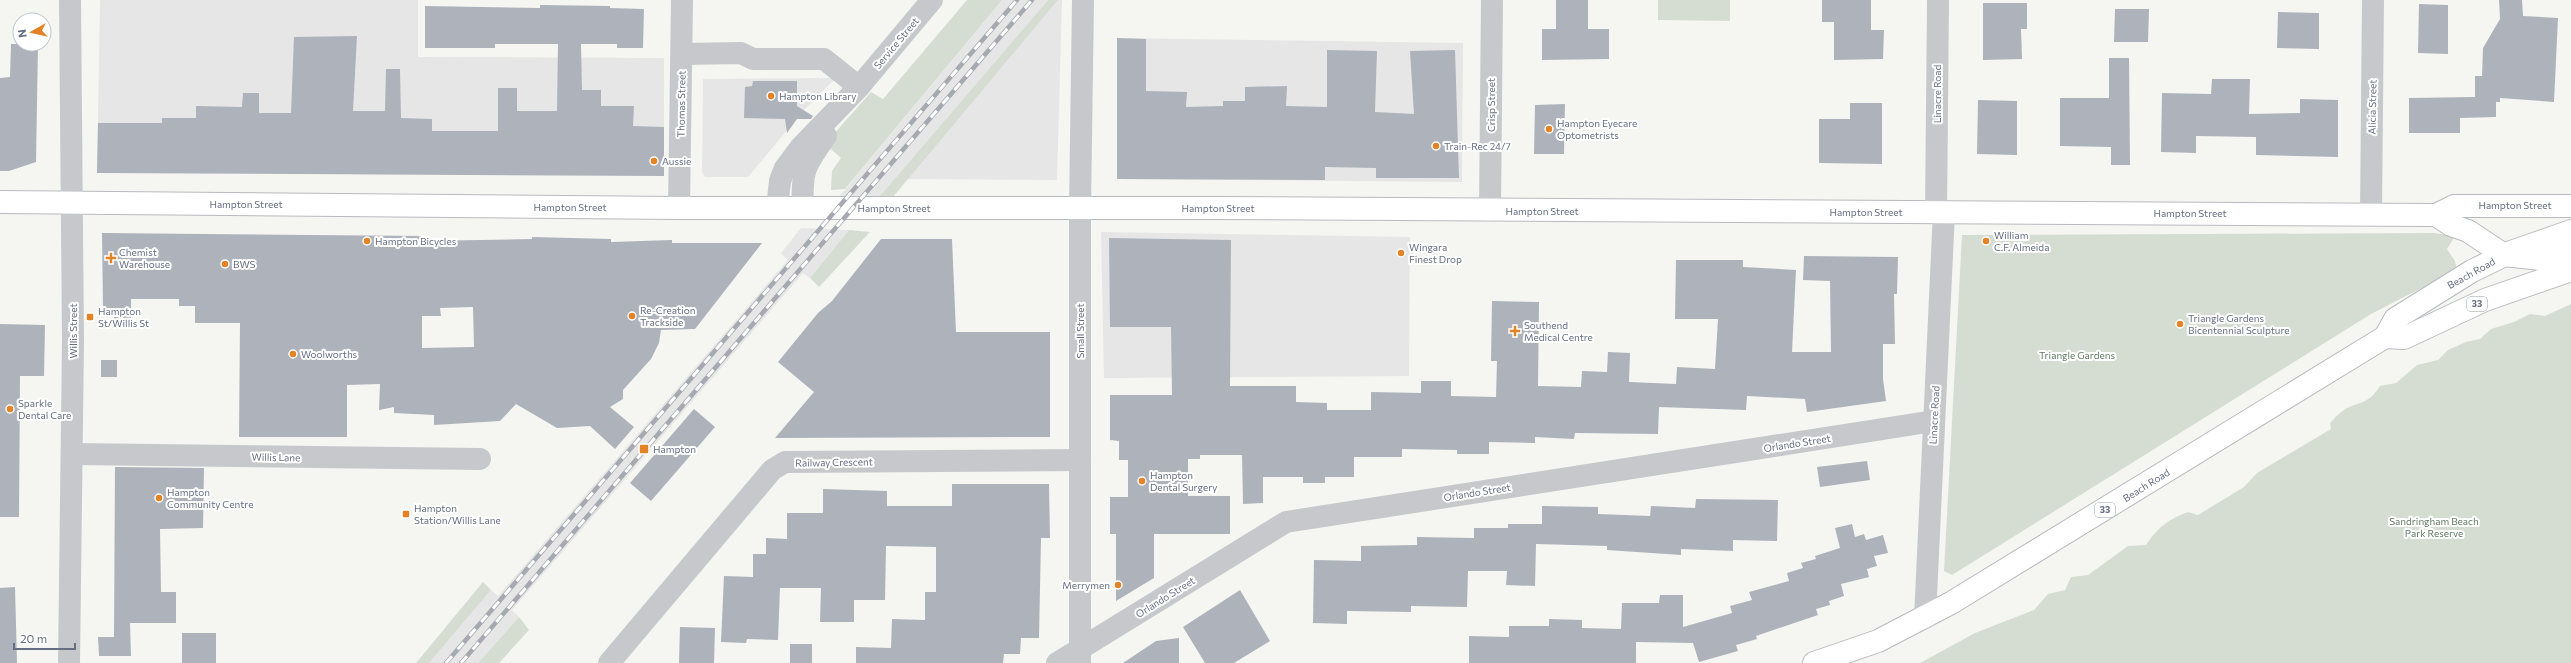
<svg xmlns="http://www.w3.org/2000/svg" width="2571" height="663" font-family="Commissioner,sans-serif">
<rect width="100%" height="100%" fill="#f5f6f2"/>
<g fill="#e6e6e6">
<polygon points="100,0 418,0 418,57 664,58 664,174 97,173"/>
<polygon points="1002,0 1048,0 879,197 839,197"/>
<polygon points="1058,0 1062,0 1057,180 907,179"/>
<polygon points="1117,38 1463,43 1462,182 1117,179"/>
<polygon points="836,78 804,110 748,177 705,177 702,172 703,79"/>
<polygon points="801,228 849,230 810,278 803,273 512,610 519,617 478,663 429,663 491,590 498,596 788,260 781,253"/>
<polygon points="1101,232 1410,237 1409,376 1104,378"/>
</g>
<g fill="#d5ddd3">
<polygon points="967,0 1002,0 845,189 831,190 832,171 841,158 825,144 871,92 883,99"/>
<polygon points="1048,0 1058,0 893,197 879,197"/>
<polygon points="1658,0 1730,0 1730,21 1658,20"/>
<polygon points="849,230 870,232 819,287 810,278"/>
<polygon points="2434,233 2455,236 2447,249 2455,261 2457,270 2371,314 1952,575 1944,571 1962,235"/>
<path d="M 2571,304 L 2571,663 L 1920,663 L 1975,633 L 2034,610 L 2048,594 L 2065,590 L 2071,577 L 2088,575 L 2128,546 L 2146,545 C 2158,527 2169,519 2188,512 L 2198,515 L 2244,487 L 2257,473 L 2331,429 L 2330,423 C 2335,418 2341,411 2347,408 C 2363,401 2369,403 2380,386 L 2396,383 L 2417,365 L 2438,360 L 2448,350 L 2466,342 L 2480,339 L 2491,329 L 2514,322 L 2530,314 L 2545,316 Z"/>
<polygon points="483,582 491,590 429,663 416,663"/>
<polygon points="519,617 529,630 499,663 478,663"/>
</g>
<g fill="#aeb2ba" fill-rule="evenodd">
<polygon points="1556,0 1588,0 1588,29 1609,29 1609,59 1542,60 1542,29 1556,29"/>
<polygon points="1822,0 1871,0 1871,30 1884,30 1883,59 1834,60 1834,22 1822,22"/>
<polygon points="2499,0 2522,0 2523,16 2558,18 2554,102 2500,98 2500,102 2496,102 2496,117 2460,118 2460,133 2409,133 2409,98 2475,97 2475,76 2482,76 2483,48 2500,19"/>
<polygon points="1983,3 2027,3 2027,29 2021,29 2022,59 1983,60"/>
<polygon points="2419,4 2448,5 2448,54 2418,53"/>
<polygon points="540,5 610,6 610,8 644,9 643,48 617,48 617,44 581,44 582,90 601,90 601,106 634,106 633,126 664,127 664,176 97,173 98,123 162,123 162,118 196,118 196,106 242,107 243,93 259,93 259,113 291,113 294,37 357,36 353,111 385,111 386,69 400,69 401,118 432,119 432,131 498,131 498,88 517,88 517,111 557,111 558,44 495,44 495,48 425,48 425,6 540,8"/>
<polygon points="2115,9 2149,9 2148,42 2114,42"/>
<polygon points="2278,12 2319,13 2319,49 2277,48"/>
<polygon points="1117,38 1146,39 1146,91 1187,92 1186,107 1223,106 1223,101 1245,101 1245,87 1287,86 1286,106 1327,107 1327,50 1377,51 1375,112 1414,114 1410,51 1455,50 1459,178 1376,178 1376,168 1325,167 1325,180 1117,179"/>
<polygon points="11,44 38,44 36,162 9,171 0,171 0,78 10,77"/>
<polygon points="2109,58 2129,58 2130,165 2111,165 2111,147 2060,146 2060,98 2109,98"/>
<polygon points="2212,79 2250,79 2249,114 2300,113 2300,99 2338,100 2338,157 2256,155 2256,137 2196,136 2196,153 2161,152 2162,93 2211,94"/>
<polygon points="753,81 797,81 797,106 813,116 811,119 797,119 787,133 785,119 744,118 745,87 752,86"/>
<polygon points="1978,100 2017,101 2017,155 1977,154"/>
<polygon points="1850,103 1882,103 1882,164 1819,163 1819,119 1850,119"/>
<polygon points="1565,104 1564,154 1534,154 1535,105"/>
<path d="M 102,233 L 422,236 L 422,241 L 532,239 L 532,237 L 611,239 L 611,242 L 672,240 L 672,243 L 762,243 L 695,329 L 661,330 L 659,343 L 651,359 L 623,390 L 623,399 L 610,407 L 634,427 L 615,449 L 590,426 L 557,428 L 516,404 L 500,421 L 434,425 L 434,415 L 394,413 L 394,407 L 379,410 L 380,384 L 347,385 L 347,437 L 239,437 L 240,323 L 195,323 L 195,306 L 179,306 L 179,299 L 131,299 L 131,319 L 114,319 L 114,308 L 103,308 ZM 473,307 L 474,347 L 422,348 L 422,316 L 441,316 L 440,308 Z"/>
<polygon points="1109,238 1231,240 1230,386 1296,386 1296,402 1327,403 1327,410 1371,410 1371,392 1421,393 1421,381 1451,381 1451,396 1496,397 1497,361 1491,361 1492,301 1539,302 1538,386 1581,387 1582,371 1607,372 1608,352 1630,353 1629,382 1676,384 1677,367 1715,369 1718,319 1675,319 1676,260 1743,260 1743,267 1796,270 1792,352 1831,352 1830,281 1803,280 1804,256 1898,257 1897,294 1894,294 1895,344 1883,344 1883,379 1886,401 1807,412 1805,399 1747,396 1746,410 1659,407 1658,434 1575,433 1574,439 1535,437 1535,443 1489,442 1489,454 1457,454 1457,450 1402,449 1402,457 1354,457 1354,477 1325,477 1325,483 1303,483 1303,477 1263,477 1263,503 1243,504 1242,455 1200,455 1200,459 1188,459 1188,496 1230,496 1230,534 1154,534 1154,578 1116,601 1116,534 1110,534 1110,497 1128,497 1128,460 1119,460 1119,441 1110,440 1110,395 1172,395 1171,327 1110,327"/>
<polygon points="881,239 952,239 956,332 1050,332 1050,437 775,438 814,392 778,362 818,313 832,301"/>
<polygon points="0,324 45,325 44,376 20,376 19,517 0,517"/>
<rect x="101" y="360" width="16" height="17"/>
<polygon points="694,409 715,427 651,501 630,483"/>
<polygon points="1867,461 1870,480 1820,487 1817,467"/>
<polygon points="115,467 204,468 203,528 160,529 161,592 176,592 176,623 130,623 131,656 99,656 98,637 114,637"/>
<polygon points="952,484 1049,484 1050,538 1041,538 1039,638 1021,638 1020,654 1004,654 1003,663 856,663 856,647 891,648 892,619 925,620 925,592 936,592 936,547 886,546 885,600 854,600 854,622 820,622 821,588 780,588 778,640 747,639 746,643 721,642 724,576 753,577 753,554 766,554 766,538 787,539 787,513 823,513 823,489 887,491 887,506 952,506"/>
<polygon points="1696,499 1778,500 1777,541 1733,540 1733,551 1681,549 1681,555 1607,550 1607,546 1536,544 1535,586 1506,585 1507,571 1468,571 1467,607 1411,606 1411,612 1347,611 1347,624 1313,623 1314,560 1361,561 1361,546 1417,545 1417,537 1474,538 1474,528 1508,528 1508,524 1542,524 1542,506 1598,507 1598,514 1650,516 1651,506 1695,508"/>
<polygon points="1852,524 1855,537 1864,534 1866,540 1883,535 1888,553 1874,556 1877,566 1867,569 1869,577 1841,584 1844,596 1829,601 1830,605 1816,609 1818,615 1756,636 1757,639 1736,645 1738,651 1699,662 1693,643 1636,642 1636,663 1469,663 1469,636 1509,637 1509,626 1549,626 1549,619 1582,620 1582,628 1621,629 1622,603 1659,603 1660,595 1683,595 1683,627 1732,613 1730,606 1752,600 1749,592 1789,581 1787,573 1803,568 1801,563 1816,559 1815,556 1840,548 1835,528"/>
<polygon points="15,587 17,663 0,663 0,588"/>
<polygon points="1240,590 1270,641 1234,663 1205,663 1183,627"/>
<polygon points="680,627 715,628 714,663 679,663"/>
<rect x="182" y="633" width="34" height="30"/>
<polygon points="1179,638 1179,663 1123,663 1156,641"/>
<rect x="790" y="644" width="22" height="19"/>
</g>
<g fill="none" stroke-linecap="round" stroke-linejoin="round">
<g stroke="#b8babf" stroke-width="24">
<g id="major">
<polyline points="0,202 679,208 1218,208 2436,215 2454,206 2571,206"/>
<polyline points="2436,215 2451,225 2468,231 2504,255 2541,259 2571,253"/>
<polyline points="2385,337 2404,338 2485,300 2571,270"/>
<polyline points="1814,663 1878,641 1951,603 2385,337 2395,319 2472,271 2511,252 2571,231"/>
</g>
</g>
<g stroke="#c6c8cc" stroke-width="22">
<polyline points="682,54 741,53 753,59 824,59 859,87"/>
<polyline points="679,208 682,0"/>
<polyline points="777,208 780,181 785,168 800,148 859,87 932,0"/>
<path d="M 803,208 C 801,171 805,165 826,136"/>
<polyline points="1490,210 1492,0"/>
<polyline points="1936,213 1938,0"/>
<polyline points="2371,214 2373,0"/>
<polyline points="72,454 480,459"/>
<polyline points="1925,618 1944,212"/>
<polyline points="1080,662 1080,208 1083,0"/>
<polyline points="69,663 73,341 70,0"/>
<polyline points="609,663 772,470 785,462 1079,460"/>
<polyline points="1057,663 1286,522 1934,421"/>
</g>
<use href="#major" stroke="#fff" stroke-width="22"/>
<g stroke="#a6a9b0" stroke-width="4.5">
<g id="rail">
<polyline points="446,663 1017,0"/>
<polyline points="461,663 1032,0"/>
</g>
</g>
<use href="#rail" stroke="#fff" stroke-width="3" stroke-dasharray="9" stroke-linecap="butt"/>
</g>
<g fill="#e38325" stroke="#fff" stroke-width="1.5">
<circle cx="771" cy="96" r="4"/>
<circle cx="1549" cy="129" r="4"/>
<circle cx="1436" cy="146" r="4"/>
<circle cx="654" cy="161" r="4"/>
<circle cx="367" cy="241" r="4"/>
<circle cx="1986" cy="241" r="4"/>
<circle cx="1401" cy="253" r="4"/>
<path d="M109 252h4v4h4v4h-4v4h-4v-4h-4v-4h4z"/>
<circle cx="225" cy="264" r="4"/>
<circle cx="632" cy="316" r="4"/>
<rect x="86" y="313" width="8" height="8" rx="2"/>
<circle cx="2180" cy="324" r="4"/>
<path d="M1513 325h4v4h4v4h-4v4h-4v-4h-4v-4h4z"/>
<circle cx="293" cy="354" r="4"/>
<circle cx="10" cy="409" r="4"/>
<rect x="639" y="444" width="10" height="10" rx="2"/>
<circle cx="1142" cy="481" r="4"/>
<circle cx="159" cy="498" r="4"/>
<rect x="402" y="510" width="8" height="8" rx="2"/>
<circle cx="1118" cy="585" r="4"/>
</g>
<g text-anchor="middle" stroke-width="4" stroke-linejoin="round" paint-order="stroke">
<g fill="#fff" stroke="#939aa8" stroke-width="1">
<rect x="2467" y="297" width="20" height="14" rx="3"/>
<rect x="2095" y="503" width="20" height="14" rx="3"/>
</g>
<g font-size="9" font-weight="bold" fill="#656e83">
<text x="2477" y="307">33</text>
<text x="2105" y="513">33</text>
</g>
<g font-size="10" fill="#656e83" stroke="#fff">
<text transform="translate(896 43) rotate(-50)" y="4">Service Street</text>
<text transform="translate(1937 94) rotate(-90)" y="4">Linacre Road</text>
<text transform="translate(681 104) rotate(-89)" y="4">Thomas Street</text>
<text transform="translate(1491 105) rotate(-90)" y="4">Crisp Street</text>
<text transform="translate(2372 107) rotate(-89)" y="4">Alicia Street</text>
<text x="246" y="208">Hampton Street</text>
<text x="2515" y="209">Hampton Street</text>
<text x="570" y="211">Hampton Street</text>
<text x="894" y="212">Hampton Street</text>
<text x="1218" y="212">Hampton Street</text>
<text x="1542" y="215">Hampton Street</text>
<text x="1866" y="216">Hampton Street</text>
<text x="2190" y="217">Hampton Street</text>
<text transform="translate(2471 273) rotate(-29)" y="4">Beach Road</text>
<text transform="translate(73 331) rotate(-90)" y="4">Willis Street</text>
<text transform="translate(1080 331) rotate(-90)" y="4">Small Street</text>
<text transform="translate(1934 415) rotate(-87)" y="4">Linacre Road</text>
<text transform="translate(1797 443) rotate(-9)" y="4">Orlando Street</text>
<text transform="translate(276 457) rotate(1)" y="4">Willis Lane</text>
<text transform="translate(834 462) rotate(-1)" y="4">Railway Crescent</text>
<text transform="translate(2146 485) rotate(-32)" y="4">Beach Road</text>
<text transform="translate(1477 492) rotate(-9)" y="4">Orlando Street</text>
<text transform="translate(1165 597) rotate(-32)" y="4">Orlando Street</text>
</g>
<g font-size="10" fill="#656e83" stroke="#fff" text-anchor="start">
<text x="779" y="100">Hampton Library</text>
<text x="1557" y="127">Hampton Eyecare<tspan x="1557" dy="12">Optometrists</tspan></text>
<text x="1444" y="150">Train-Rec 24/7</text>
<text x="662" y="165">Aussie</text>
<text x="1994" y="239">William<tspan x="1994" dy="12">C.F. Almeida</tspan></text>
<text x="375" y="245">Hampton Bicycles</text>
<text x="1409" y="251">Wingara<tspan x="1409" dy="12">Finest Drop</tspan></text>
<text x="119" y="256">Chemist<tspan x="119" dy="12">Warehouse</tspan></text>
<text x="233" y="268">BWS</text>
<text x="640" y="314">Re-Creation<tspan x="640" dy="12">Trackside</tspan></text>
<text x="98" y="315">Hampton<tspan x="98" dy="12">St/Willis St</tspan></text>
<text x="2188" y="322">Triangle Gardens<tspan x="2188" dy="12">Bicentennial Sculpture</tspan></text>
<text x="1524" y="329">Southend<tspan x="1524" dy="12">Medical Centre</tspan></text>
<text x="301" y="358">Woolworths</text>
<text x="18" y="407">Sparkle<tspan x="18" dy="12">Dental Care</tspan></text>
<text x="653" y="453">Hampton</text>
<text x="1150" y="479">Hampton<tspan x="1150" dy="12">Dental Surgery</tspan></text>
<text x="167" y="496">Hampton<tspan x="167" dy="12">Community Centre</tspan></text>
<text x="414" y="512">Hampton<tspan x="414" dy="12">Station/Willis Lane</tspan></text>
<text x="1110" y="589" text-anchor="end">Merrymen</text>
</g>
<g font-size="10" fill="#637a65" stroke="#fff">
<text x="2077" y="359">Triangle Gardens</text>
<text x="2434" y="525">Sandringham Beach<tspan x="2434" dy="12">Park Reserve</tspan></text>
</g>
</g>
<g transform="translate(32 32) rotate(262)"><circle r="19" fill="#ffffff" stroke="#c1c5cd"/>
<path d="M0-3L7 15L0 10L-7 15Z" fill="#e38325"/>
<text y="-6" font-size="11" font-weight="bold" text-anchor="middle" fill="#656e83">N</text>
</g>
<path d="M14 643v6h61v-6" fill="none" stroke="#656e83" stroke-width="2"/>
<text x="20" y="643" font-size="12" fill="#656e83" stroke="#ffffff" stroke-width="3" paint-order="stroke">20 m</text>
</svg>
